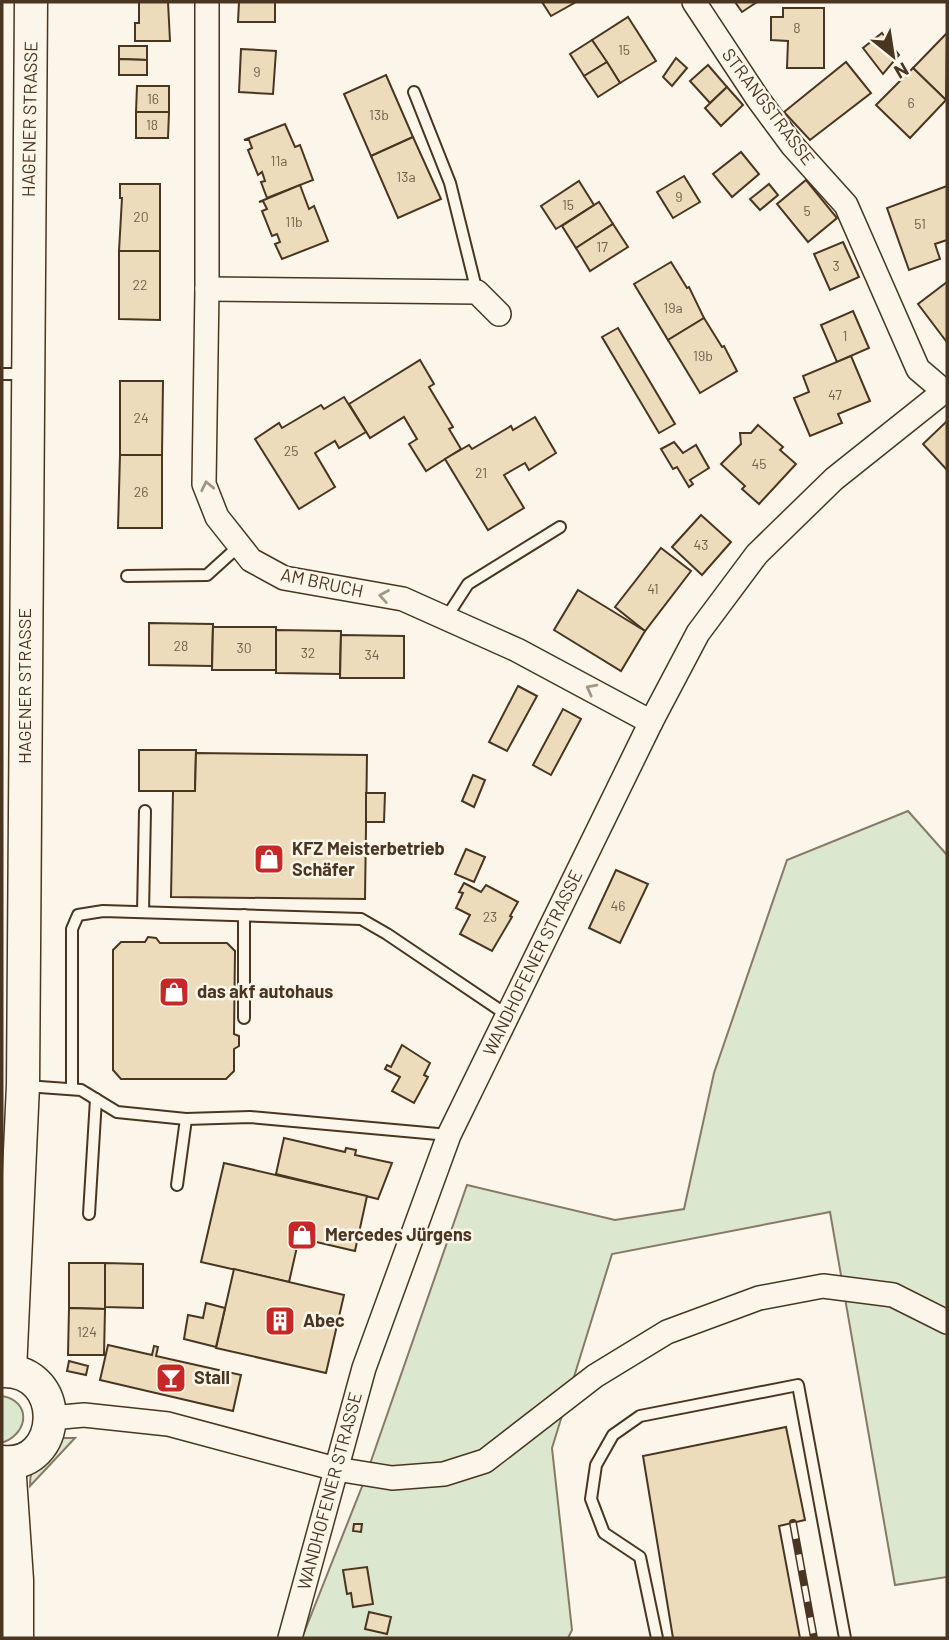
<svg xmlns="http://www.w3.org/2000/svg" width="949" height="1640" font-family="Barlow,sans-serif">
<rect width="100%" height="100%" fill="#fbf6e9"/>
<g fill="#dce7d0" stroke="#887966" stroke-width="2">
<polygon points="908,811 947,855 947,1577 895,1585 830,1212 612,1254 552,1448 572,1630 568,1638 302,1638 363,1484 467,1185 615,1220 684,1209 714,1073 787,860"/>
<path d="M 2,1396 C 31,1401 29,1432 4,1442 L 2,1442 Z"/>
<path d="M 64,1438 L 75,1438 L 30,1486 C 29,1465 44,1445 64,1438 Z"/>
</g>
<g fill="#ecdcbc" stroke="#4a3520" stroke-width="2">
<polygon points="139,2 168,2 170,41 135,41 135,23 139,23"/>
<polygon points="239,2 275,2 275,22 238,22"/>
<polygon points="542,2 576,2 551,16"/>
<polygon points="735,2 757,2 742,12"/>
<polygon points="783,8 824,8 824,68 787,68 788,41 771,40 771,17 783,17"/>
<polygon points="628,17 656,61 620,83 592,40"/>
<polygon points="882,33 899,55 883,74 863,48"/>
<polygon points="946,34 947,35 946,100 913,68"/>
<polygon points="592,40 607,62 584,76 570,54"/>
<polygon points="119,46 147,46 147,60 119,59"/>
<polygon points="241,49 276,51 273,94 239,92"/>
<polygon points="676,58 687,68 672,86 663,77"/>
<polygon points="119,59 147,60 147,75 119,75"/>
<polygon points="607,62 620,83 598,97 584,76"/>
<polygon points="846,62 871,93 810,140 784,112"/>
<polygon points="708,65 727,87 710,103 690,81"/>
<polygon points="913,68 946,100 910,138 876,105"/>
<polygon points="386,75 413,137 371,156 344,94"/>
<polygon points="137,86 169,86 169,112 136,112"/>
<polygon points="727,87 743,105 721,126 705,108"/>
<polygon points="136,112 169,112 168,138 136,138"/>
<polygon points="285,124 295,147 300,145 313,180 267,198 261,182 265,181 262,172 258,175 248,150 252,148 249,140 244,140"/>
<polygon points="413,137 441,199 398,218 371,156"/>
<polygon points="741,152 759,174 732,197 713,174"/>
<polygon points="684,176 700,202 673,218 657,192"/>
<polygon points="806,180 837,218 808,242 777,204"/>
<polygon points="579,181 594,205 556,229 541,206"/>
<polygon points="120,184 160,184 160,251 119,251 122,198 120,198"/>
<polygon points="769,184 778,195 760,210 750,199"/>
<polygon points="300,185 309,209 314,206 328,241 282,259 275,244 280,242 277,234 272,236 262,211 267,209 263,201 259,202"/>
<polygon points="947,186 947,240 935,244 940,259 909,270 887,208"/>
<polygon points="599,202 613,224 576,248 562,226"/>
<polygon points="613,224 628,247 590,271 576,248"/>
<polygon points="843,242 859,277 830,290 814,254"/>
<polygon points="119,251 160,251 160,320 119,319"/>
<polygon points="671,262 687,288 689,287 704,318 668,340 634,284"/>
<polygon points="947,282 947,340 946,341 918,304"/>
<polygon points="853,311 869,348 837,362 821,325"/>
<polygon points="704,318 722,347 724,346 737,371 700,393 668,340"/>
<polygon points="618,328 675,424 659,433 602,337"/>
<polygon points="851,356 870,401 838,414 842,423 810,436 794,398 809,392 803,376"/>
<polygon points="420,360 434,384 429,387 453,427 449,429 461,449 426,471 409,444 417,439 404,417 370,438 349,404"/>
<polygon points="120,381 163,381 162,455 120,455"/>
<polygon points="344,397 366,432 339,448 335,441 315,453 335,487 299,509 255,439 279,423 282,428 321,405 324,409"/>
<polygon points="535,417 556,453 529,470 525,463 504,475 524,508 488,530 445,459 469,445 472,449 511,426 513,430"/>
<polygon points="947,421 947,470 923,444"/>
<polygon points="758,425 783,447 780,450 796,464 759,504 742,489 745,486 721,464 741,444 740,433 751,433"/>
<polygon points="674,442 683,453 696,445 709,468 690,480 693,484 689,487 677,467 673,469 661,449"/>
<polygon points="120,455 162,455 162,528 118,528"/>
<polygon points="701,515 731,542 702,575 672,547"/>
<polygon points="661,548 691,571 645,631 615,607"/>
<polygon points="578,590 645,631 621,671 554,630"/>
<polygon points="149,623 213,624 212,666 149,665"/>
<polygon points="213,627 276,627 276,670 212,670"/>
<polygon points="276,630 341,631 340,674 276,673"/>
<polygon points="341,635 404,636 404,678 340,678"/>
<polygon points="518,686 537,696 507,751 489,742"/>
<polygon points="563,709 581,719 551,775 533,765"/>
<polygon points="139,750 196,750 195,791 139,791"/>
<polygon points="196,753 367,755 365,899 171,897 173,791 195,791"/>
<polygon points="473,775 485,780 474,807 462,801"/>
<polygon points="366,793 385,793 384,822 366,822"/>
<polygon points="466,849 485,857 474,882 455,874"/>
<polygon points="616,870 648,884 620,943 589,928"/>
<polygon points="464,883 481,892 486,885 518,902 510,916 512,917 492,951 460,934 470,915 456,908 463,893 459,892"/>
<polygon points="148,937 156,938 160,943 227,943 235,951 234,1034 239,1036 239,1046 234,1049 234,1071 226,1079 121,1079 113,1070 113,950 121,942 145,942"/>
<polygon points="402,1045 430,1063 424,1075 428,1077 414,1103 392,1091 400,1077 385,1069 387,1065 391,1067"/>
<polygon points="284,1138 345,1152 346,1148 356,1150 355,1155 392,1163 378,1199 276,1174"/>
<polygon points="224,1163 367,1196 355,1251 299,1238 289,1282 201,1262"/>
<polygon points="69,1263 105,1263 105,1309 69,1308"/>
<polygon points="105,1263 143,1264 143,1308 105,1307"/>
<polygon points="234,1269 344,1295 326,1373 216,1348"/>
<polygon points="206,1303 225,1308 216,1347 184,1339 188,1315 203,1318"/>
<polygon points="69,1308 105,1309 104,1355 68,1355"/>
<polygon points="108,1345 152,1355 154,1346 158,1347 156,1356 241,1375 233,1411 100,1380"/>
<polygon points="69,1361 88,1366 86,1375 67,1371"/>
<polygon points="786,1427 805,1520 779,1526 800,1638 673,1638 643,1456"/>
<polygon points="354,1524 362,1524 361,1532 353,1531"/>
<polygon points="367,1567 373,1604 353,1607 351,1593 347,1594 343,1570"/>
<polygon points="369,1612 391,1617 387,1634 365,1629"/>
</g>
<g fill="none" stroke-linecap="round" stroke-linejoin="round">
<g stroke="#4a3520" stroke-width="14">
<g id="service">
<polyline points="414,92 450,183 477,292"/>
<polyline points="2,374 24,374"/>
<polyline points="127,576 207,575 239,546"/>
<polyline points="446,618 468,584 560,527"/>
<polyline points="143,912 145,811"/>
<polyline points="244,1018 244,915"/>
<polyline points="26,1086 81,1090 117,1112 186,1119 250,1117 449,1135"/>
<polyline points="72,1089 72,929 78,915 103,911 361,919 387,934 507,1015"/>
<polyline points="177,1185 186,1119"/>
<polyline points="89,1214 96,1099"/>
<polyline points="657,1638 640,1557 604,1533 591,1499 596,1465 613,1435 640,1416 798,1385 845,1638"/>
</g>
</g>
<g stroke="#4a3520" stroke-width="26">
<g id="minor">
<polyline points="207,2 207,289 204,484 217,517 251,560 284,578 403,599 517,650 651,722"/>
<polyline points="694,2 758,99 792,145 846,205 918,369 945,392"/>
<polyline points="207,289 477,292 499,314"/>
<polyline points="51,1418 84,1415 168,1424 336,1469 392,1478 444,1474 485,1461 595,1376 667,1332 759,1298 823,1286 893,1295 947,1322"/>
<polyline points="290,1638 364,1368 449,1135 651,722 698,633 757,554 834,479 947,389"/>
</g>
</g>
<g stroke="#4a3520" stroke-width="35">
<g id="secondary">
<path d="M 2,1371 C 68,1369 63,1469 2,1462"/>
<polyline points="10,1371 23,1085 31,2"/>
<polyline points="9,1463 17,1580 17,1638"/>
</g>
</g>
<use href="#service" stroke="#fbf6e9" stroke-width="10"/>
<use href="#minor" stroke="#fbf6e9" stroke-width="23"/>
<use href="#secondary" stroke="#fbf6e9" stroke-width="32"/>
<g stroke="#4a3520" stroke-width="8">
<polyline id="rail" points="793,1523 814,1638"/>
</g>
<use href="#rail" stroke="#fbf6e9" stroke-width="5" stroke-dasharray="16" stroke-linecap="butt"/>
</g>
<defs><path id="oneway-chevron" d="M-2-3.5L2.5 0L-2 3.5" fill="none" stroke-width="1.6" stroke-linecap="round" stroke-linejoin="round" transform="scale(1.75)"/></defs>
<g stroke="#a29684">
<use href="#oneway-chevron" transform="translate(207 486) rotate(-102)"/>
<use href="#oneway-chevron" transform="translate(384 596) rotate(-170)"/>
<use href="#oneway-chevron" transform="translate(591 689) rotate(-152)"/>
</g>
<defs>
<g id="shop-square" transform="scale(1.575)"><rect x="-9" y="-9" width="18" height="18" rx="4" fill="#c62828" stroke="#fbf6e9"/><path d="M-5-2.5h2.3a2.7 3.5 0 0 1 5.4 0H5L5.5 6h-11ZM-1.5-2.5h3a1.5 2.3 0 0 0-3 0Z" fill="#fff"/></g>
<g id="building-square" transform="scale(1.575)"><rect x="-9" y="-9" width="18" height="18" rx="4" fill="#c62828" stroke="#fbf6e9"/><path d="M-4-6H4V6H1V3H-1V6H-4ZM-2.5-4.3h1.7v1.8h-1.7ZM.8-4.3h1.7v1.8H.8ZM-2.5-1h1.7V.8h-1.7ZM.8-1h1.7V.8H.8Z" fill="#fff"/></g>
<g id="bar-square" transform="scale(1.575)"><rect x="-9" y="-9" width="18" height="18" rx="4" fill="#c62828" stroke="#fbf6e9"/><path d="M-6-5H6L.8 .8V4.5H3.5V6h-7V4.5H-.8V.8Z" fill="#fff"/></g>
</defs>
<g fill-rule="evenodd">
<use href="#shop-square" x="269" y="859"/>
<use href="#shop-square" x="174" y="992"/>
<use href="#shop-square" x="302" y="1235"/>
<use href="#building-square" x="280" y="1321"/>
<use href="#bar-square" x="171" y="1378"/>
</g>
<g text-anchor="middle" stroke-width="5" stroke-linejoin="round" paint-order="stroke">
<g font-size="14" fill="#725f47">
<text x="797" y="33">8</text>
<text x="624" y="55">15</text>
<text x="257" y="77">9</text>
<text x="153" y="104">16</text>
<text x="911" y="108">6</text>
<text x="379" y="120">13b</text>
<text x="152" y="130">18</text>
<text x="279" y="166">11a</text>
<text x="406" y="182">13a</text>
<text x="679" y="202">9</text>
<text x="568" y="210">15</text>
<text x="807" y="216">5</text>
<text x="141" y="222">20</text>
<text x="294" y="227">11b</text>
<text x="920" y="229">51</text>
<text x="602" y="252">17</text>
<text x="836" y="271">3</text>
<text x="140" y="290">22</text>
<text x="673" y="313">19a</text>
<text x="845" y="341">1</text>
<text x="703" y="361">19b</text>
<text x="835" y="400">47</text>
<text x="141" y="423">24</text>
<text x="291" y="456">25</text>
<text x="759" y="469">45</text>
<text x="481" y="478">21</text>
<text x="141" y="497">26</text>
<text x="701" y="550">43</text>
<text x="653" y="594">41</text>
<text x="181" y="651">28</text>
<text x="244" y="653">30</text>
<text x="308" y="658">32</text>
<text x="372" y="660">34</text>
<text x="618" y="911">46</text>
<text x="490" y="922">23</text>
<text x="87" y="1337">124</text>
</g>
<g font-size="18" fill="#4a3520" stroke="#fbf6e9">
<text transform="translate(768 107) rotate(53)" y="6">STRANGSTRASSE</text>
<text transform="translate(30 119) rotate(-89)" y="6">HAGENER STRASSE</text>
<text transform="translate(322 583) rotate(12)" y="6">AM BRUCH</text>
<text transform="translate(25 686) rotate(-90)" y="6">HAGENER STRASSE</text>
<text transform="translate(533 963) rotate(-64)" y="6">WANDHOFENER STRASSE</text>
<text transform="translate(330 1491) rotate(-75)" y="6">WANDHOFENER STRASSE</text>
</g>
<g font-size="18" font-weight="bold" fill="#4a3520" stroke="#fbf6e9" text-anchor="start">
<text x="292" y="855">KFZ Meisterbetrieb<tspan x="292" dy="21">Schäfer</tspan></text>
<text x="197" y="998">das akf autohaus</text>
<text x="325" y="1241">Mercedes Jürgens</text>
<text x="303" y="1327">Abec</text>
<text x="194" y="1384">Stall</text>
</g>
</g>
<rect width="949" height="1640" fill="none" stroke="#4a3520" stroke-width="7"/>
<g transform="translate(893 56) rotate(150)" stroke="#fbf6e9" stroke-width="5" paint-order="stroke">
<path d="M0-5L12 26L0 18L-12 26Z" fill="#4a3520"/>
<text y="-10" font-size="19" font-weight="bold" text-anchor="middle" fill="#4a3520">N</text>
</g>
</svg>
